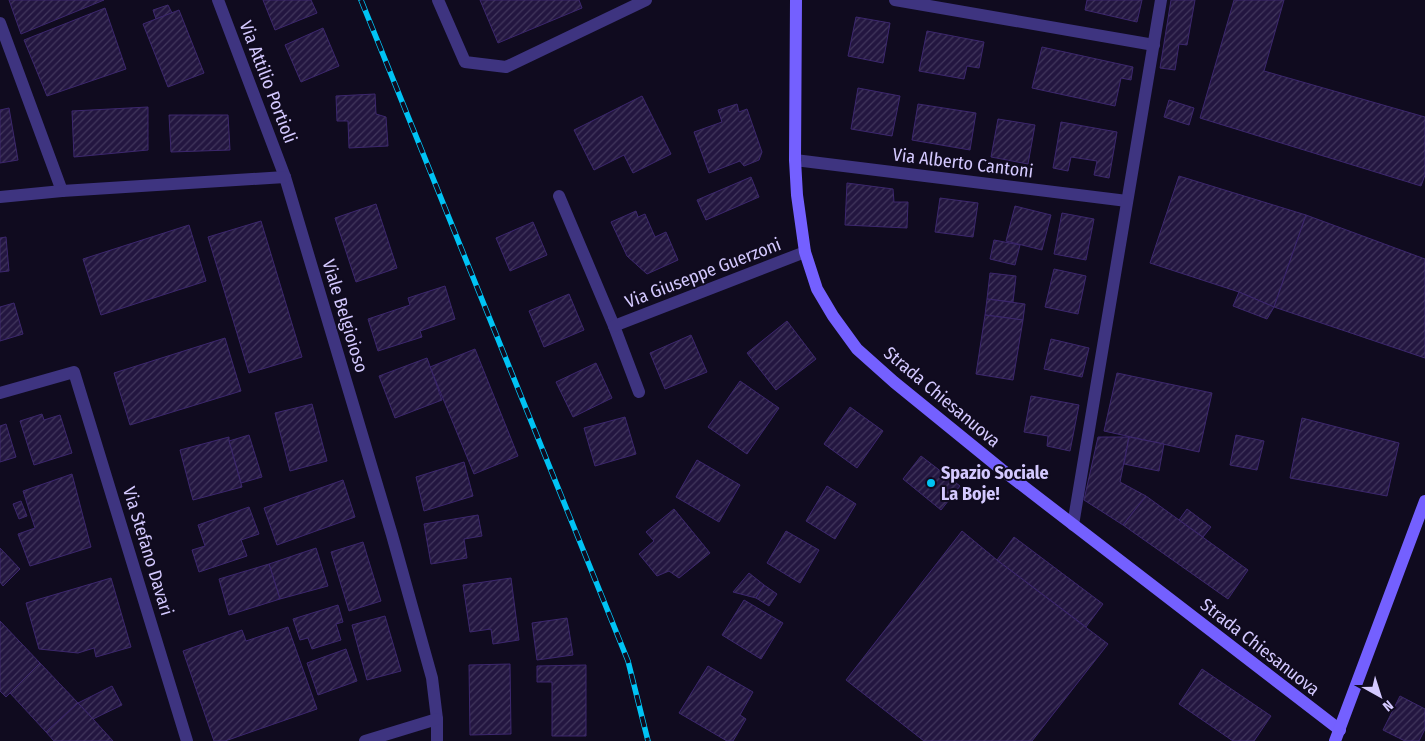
<svg xmlns="http://www.w3.org/2000/svg" width="1425" height="741" font-family="'Fira Sans Condensed',sans-serif">
<defs>
<pattern id="building-hatch" width="6" height="6" patternUnits="userSpaceOnUse" patternTransform="scale(1.25)"><rect width="6" height="6" fill="#231640"/><path d="M-1 1l2-2M0 6l6-6M5 7l2-2" fill="none" stroke="#42375d"/></pattern>
</defs>
<rect width="100%" height="100%" fill="#100b1f"/>
<g fill="url(#building-hatch)" stroke="#3c276d">
<polygon points="9,0 104,0 21,34"/>
<polygon points="263,0 311,0 317,13 275,30"/>
<polygon points="480,0 579,0 582,8 498,43"/>
<polygon points="1087,0 1142,0 1137,22 1085,10"/>
<polygon points="1171,0 1195,0 1187,45 1179,44 1175,70 1160,68"/>
<polygon points="1234,0 1284,0 1264,71 1425,117 1425,175 1421,186 1200,118"/>
<polygon points="168,5 172,13 156,19 153,10"/>
<polygon points="105,8 126,69 47,96 24,40"/>
<polygon points="179,10 204,73 168,87 143,24"/>
<polygon points="856,17 890,23 883,63 848,56"/>
<polygon points="323,28 339,66 301,82 285,45"/>
<polygon points="927,31 984,42 979,68 967,66 964,79 919,71"/>
<polygon points="1042,47 1133,67 1131,80 1121,78 1115,106 1032,88"/>
<polygon points="858,88 900,96 892,136 851,129"/>
<polygon points="375,94 376,114 386,117 388,146 349,148 348,121 337,121 336,96"/>
<polygon points="642,96 671,154 633,173 624,155 594,170 574,130"/>
<polygon points="1169,100 1194,108 1189,125 1164,117"/>
<polygon points="737,104 739,112 747,109 762,152 759,160 744,166 740,161 709,173 694,132 722,122 718,110"/>
<polygon points="918,104 976,113 970,150 912,140"/>
<polygon points="148,107 148,150 74,157 72,111"/>
<polygon points="9,108 18,160 0,163 0,110"/>
<polygon points="169,115 228,115 230,150 171,152"/>
<polygon points="998,119 1035,125 1028,164 991,157"/>
<polygon points="1061,122 1117,132 1109,178 1094,175 1097,161 1071,157 1068,171 1053,168"/>
<polygon points="1179,176 1306,215 1274,307 1239,292 1150,263"/>
<polygon points="751,177 759,197 706,220 697,200"/>
<polygon points="847,183 893,189 894,202 908,202 907,228 845,225"/>
<polygon points="940,198 978,203 973,237 935,232"/>
<polygon points="376,204 397,268 356,282 335,218"/>
<polygon points="1015,206 1051,215 1042,250 1006,241"/>
<polygon points="636,211 638,217 645,214 655,237 666,232 678,260 647,274 627,256 611,222"/>
<polygon points="1062,213 1094,219 1086,260 1054,254"/>
<polygon points="1306,215 1425,259 1425,358 1274,307"/>
<polygon points="261,221 302,357 249,373 208,237"/>
<polygon points="533,222 547,255 510,271 496,238"/>
<polygon points="189,225 206,281 101,315 83,259"/>
<polygon points="6,237 9,271 0,272 0,238"/>
<polygon points="994,240 1020,245 1015,265 990,259"/>
<polygon points="1054,269 1086,276 1078,314 1045,307"/>
<polygon points="990,273 1016,276 1013,302 987,299"/>
<polygon points="445,286 455,319 420,331 422,337 378,351 368,319 410,305 408,298"/>
<polygon points="1239,292 1274,307 1267,319 1233,306"/>
<polygon points="569,294 584,330 544,347 529,311"/>
<polygon points="987,299 1025,304 1023,320 985,315"/>
<polygon points="14,303 23,334 0,341 0,307"/>
<polygon points="985,315 1023,320 1013,380 976,374"/>
<polygon points="787,321 816,359 776,390 747,353"/>
<polygon points="691,335 707,372 665,389 650,353"/>
<polygon points="225,338 241,391 130,425 114,373"/>
<polygon points="1051,339 1089,348 1082,377 1044,369"/>
<polygon points="475,349 518,456 474,474 430,367"/>
<polygon points="427,358 442,400 395,418 379,376"/>
<polygon points="596,363 612,398 573,417 556,382"/>
<polygon points="1117,373 1212,393 1199,452 1104,431"/>
<polygon points="740,381 779,408 747,454 708,427"/>
<polygon points="1031,396 1079,405 1070,451 1047,446 1048,436 1024,432"/>
<polygon points="312,404 327,461 290,471 275,413"/>
<polygon points="850,407 883,431 857,468 824,444"/>
<polygon points="42,414 44,420 60,415 72,453 34,465 20,421"/>
<polygon points="625,417 636,454 595,466 584,428"/>
<polygon points="1302,418 1399,443 1387,496 1290,478"/>
<polygon points="6,424 16,457 0,462 0,426"/>
<polygon points="249,435 262,477 241,483 229,441"/>
<polygon points="1236,435 1264,441 1257,470 1230,465"/>
<polygon points="229,437 229,441 242,487 193,500 180,450"/>
<polygon points="1098,437 1129,437 1120,482 1146,496 1123,525 1084,500"/>
<polygon points="1129,437 1164,444 1159,471 1124,464"/>
<polygon points="921,456 960,486 941,510 903,479"/>
<polygon points="697,460 740,485 719,522 676,497"/>
<polygon points="464,462 473,496 424,511 416,477"/>
<polygon points="72,474 91,547 30,566 18,534 35,528 23,491"/>
<polygon points="343,480 355,517 277,545 264,508"/>
<polygon points="827,486 856,504 835,539 806,521"/>
<polygon points="1146,496 1248,570 1228,599 1123,525"/>
<polygon points="21,501 27,516 19,519 13,504"/>
<polygon points="249,507 259,534 241,540 247,556 199,572 192,550 205,546 198,525"/>
<polygon points="674,509 710,553 679,578 669,571 657,576 639,554 654,541 646,532"/>
<polygon points="1187,509 1211,527 1203,537 1179,520"/>
<polygon points="478,515 482,536 464,539 467,558 431,564 424,524"/>
<polygon points="786,531 819,550 800,583 767,563"/>
<polygon points="962,531 997,560 1108,644 1032,741 924,741 846,680"/>
<polygon points="1014,537 1103,604 1086,627 997,560"/>
<polygon points="363,542 381,601 349,611 331,552"/>
<polygon points="0,548 20,569 3,586 0,582"/>
<polygon points="316,548 328,586 280,599 269,564"/>
<polygon points="269,564 280,599 229,615 219,579"/>
<polygon points="749,573 764,585 756,598 733,592"/>
<polygon points="111,578 131,647 96,657 94,648 78,653 39,649 26,603"/>
<polygon points="511,578 519,640 493,644 491,629 470,632 463,585"/>
<polygon points="764,585 777,594 769,606 756,598"/>
<polygon points="744,600 783,623 761,659 722,635"/>
<polygon points="338,605 343,622 336,624 341,640 312,649 308,638 300,640 293,619"/>
<polygon points="385,616 401,671 367,680 352,625"/>
<polygon points="567,618 573,655 537,660 532,623"/>
<polygon points="0,621 40,663 6,697 0,691"/>
<polygon points="288,627 317,709 225,741 214,741 183,651 242,630 246,641"/>
<polygon points="346,649 357,681 318,695 307,663"/>
<polygon points="40,663 78,703 46,732 10,693"/>
<polygon points="510,664 511,734 470,735 469,665"/>
<polygon points="586,665 586,736 552,736 552,682 537,682 537,666"/>
<polygon points="708,666 753,692 740,715 746,719 733,741 727,741 679,713"/>
<polygon points="1202,669 1271,716 1254,741 1233,741 1179,704"/>
<polygon points="112,686 122,705 93,719 78,703"/>
<polygon points="1400,696 1425,709 1425,729 1419,741 1405,741 1383,730"/>
<polygon points="78,703 93,719 113,741 54,741 46,732"/>
</g>
<g fill="none" stroke-linecap="round" stroke-linejoin="round">
<g stroke="#3e3480" stroke-width="12">
<polyline points="218,0 285,177 392,535 432,678 437,719 437,741"/>
<polyline points="438,0 465,62 506,67 646,0"/>
<polyline points="895,0 1154,45"/>
<polyline points="0,23 62,191"/>
<polyline points="795,160 1127,201"/>
<polyline points="559,196 614,326 639,392"/>
<polyline points="0,197 62,191 285,177"/>
<polyline points="614,326 805,252"/>
<polyline points="0,393 74,372 187,741"/>
<polyline points="1073,525 1161,0"/>
<polyline points="365,741 437,719"/>
</g>
<g stroke="#7460ff" stroke-width="12">
<polyline points="796,0 795,160 797,195 805,252 817,289 833,316 857,349 894,382 1001,469 1340,730"/>
<polyline points="1335,741 1425,501"/>
</g>
<g stroke="#00c3f4" stroke-width="5.5">
<polyline id="rail" points="361,0 628,661 648,741"/>
</g>
<use href="#rail" stroke="#100b1f" stroke-width="4" stroke-dasharray="11" stroke-linecap="butt"/>
</g>
<circle fill="#00c3f4" stroke="#100b1f" stroke-width="2" cx="931" cy="483" r="5"/>
<g text-anchor="middle" stroke-width="4" stroke-linejoin="round" paint-order="stroke">
<g font-size="18" fill="#d4c9ff" stroke="#100b1f">
<text transform="translate(268 82) rotate(69)" y="6">Via Attilio Portioli</text>
<text transform="translate(963 163) rotate(7)" y="6">Via Alberto Cantoni</text>
<text transform="translate(703 273) rotate(-21)" y="6">Via Giuseppe Guerzoni</text>
<text transform="translate(345 316) rotate(73)" y="6">Viale Belgioioso</text>
<text transform="translate(942 397) rotate(40)" y="6">Strada Chiesanuova</text>
<text transform="translate(148 551) rotate(73)" y="6">Via Stefano Davari</text>
<text transform="translate(1260 647) rotate(38)" y="6">Strada Chiesanuova</text>
</g>
<g font-size="18" font-weight="bold" fill="#d4c9ff" stroke="#100b1f" text-anchor="start">
<text x="941" y="479">Spazio Sociale<tspan x="941" dy="21">La Boje!</tspan></text>
</g>
</g>
<g transform="translate(1380 696) rotate(141)" stroke="#100b1f" stroke-width="4" paint-order="stroke">
<path d="M0-4L9 19L0 12L-9 19Z" fill="#d4c9ff"/>
<text y="-8" font-size="14" font-weight="bold" text-anchor="middle" fill="#d4c9ff">N</text>
</g>
</svg>
